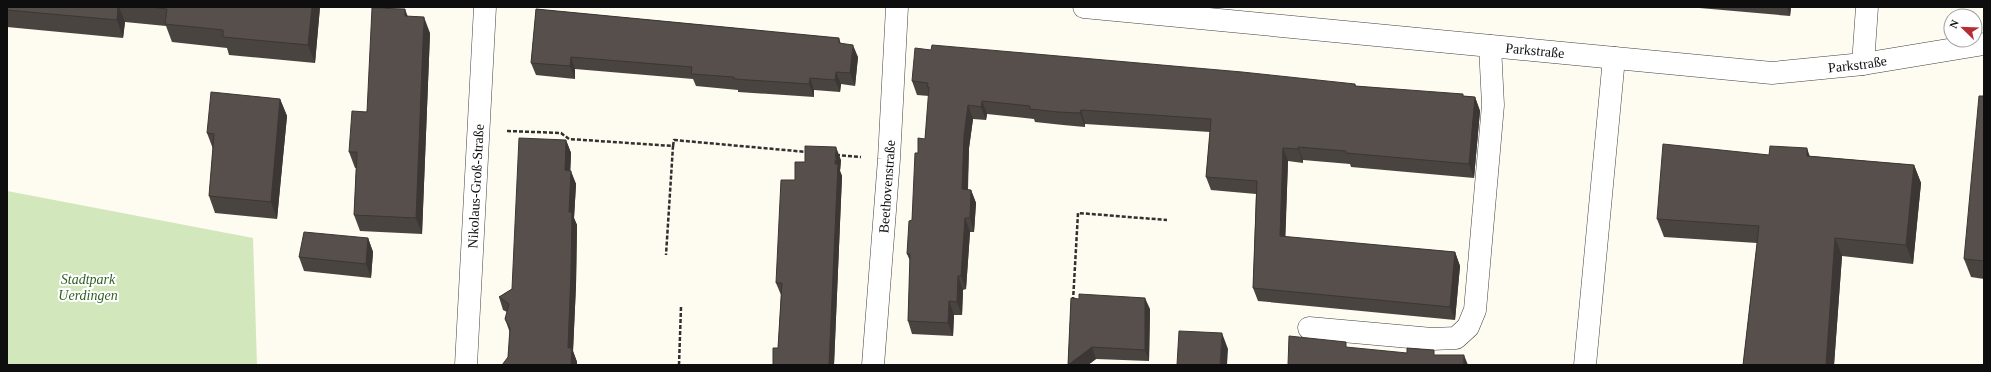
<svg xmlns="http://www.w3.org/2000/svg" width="1991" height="372" font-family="'Times New Roman',serif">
<rect width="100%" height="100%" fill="#fefbf0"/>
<polygon fill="#d2e7bb" points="7,191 253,238 257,365 7,365"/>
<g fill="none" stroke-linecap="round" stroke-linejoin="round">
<g stroke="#414141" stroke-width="23">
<g id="minor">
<path id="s1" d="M 1084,7 L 1772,73 L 1863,64 L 1984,44"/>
<polyline points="1863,64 1867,7"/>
<polyline points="1309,328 1432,339 1456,338 1468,327 1475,310 1493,105 1490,46"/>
<path id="s2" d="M 466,365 L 485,7"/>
<path id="s3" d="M 873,365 L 889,159 L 897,7"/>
<polyline points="1585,365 1614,58"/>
</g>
</g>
<g stroke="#303030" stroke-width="2.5" stroke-dasharray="4 2" stroke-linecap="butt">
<polyline points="507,131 561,133 569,139 673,146 666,255"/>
<polyline points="673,146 674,140 807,152"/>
<polyline points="836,155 861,157"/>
<polyline points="1073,301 1078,213 1167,220"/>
<polyline points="679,365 681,307"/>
</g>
<use href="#minor" stroke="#fff" stroke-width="22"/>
</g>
<g fill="#4a4440">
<polygon points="7,7 320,7 315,63 229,55 227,48 172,42 166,26 125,22 123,38 7,27"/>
<polygon points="1688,7 1791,7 1790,16"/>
<polygon points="536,9 839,38 841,44 858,57 855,86 841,84 840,92 814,90 814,97 738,92 738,90 696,86 693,79 575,69 575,79 536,75 531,63"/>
<polygon points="408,16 430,33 422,234 360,231 354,215 356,168 355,168 349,152"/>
<polygon points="912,81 1355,84 1356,86 1475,97 1480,111 1474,178 1351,167 1350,164 1303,160 1303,163 1288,161 1285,237 1455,252 1460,266 1455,320 1258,301 1253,288 1256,194 1211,190 1206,177 1210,132 1085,124 1085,127 1063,125 1035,122 1034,119 987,114 986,120 973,119 969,148 968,190 971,190 976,203 974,232 970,232 966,289 963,290 962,315 954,315 953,336 912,334 908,321 910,261 907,254 912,220 918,153 925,139 929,96 917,95"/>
<polygon points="1984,96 1984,279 1971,277 1964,259"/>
<polygon points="280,99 287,116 277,219 215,213 209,196 213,149 207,133"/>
<polygon points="566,140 571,153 570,170 576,184 574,218 577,225 576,285 573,351 577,362 508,357 510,333 505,319 507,312 503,310 499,297 512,289"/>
<polygon points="1810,156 1914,165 1921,183 1913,264 1842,256 1834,365 1743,365 1757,243 1664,237 1657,219"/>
<polygon points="841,160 840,171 842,176 834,365 773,365 778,348 781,295 776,283 795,180 805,162"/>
<polygon points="368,238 373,252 371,278 304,271 299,257"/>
<polygon points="1071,298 1150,309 1149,361 1096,359 1088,365 1068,365"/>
</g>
<g fill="#3c3734">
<polygon points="118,7 119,7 125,22 123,38 117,20"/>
<polygon points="312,7 320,7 315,63 308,45"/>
<polygon points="1787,7 1791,7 1790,16"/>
<polygon points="405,9 411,25 405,16"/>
<polygon points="424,17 430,33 422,234 416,218"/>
<polygon points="853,45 858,57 855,86 850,73"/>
<polygon points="571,57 575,69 575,79 570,66"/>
<polygon points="836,72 841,84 840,92 835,80"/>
<polygon points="810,78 814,90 814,97 809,84"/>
<polygon points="1475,97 1480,111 1474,178 1469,164"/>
<polygon points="280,99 287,116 277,219 271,202"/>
<polygon points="982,101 987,114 986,120 981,107"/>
<polygon points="968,105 973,119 969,148 967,203 962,189 964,135"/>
<polygon points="1081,110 1085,124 1085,127 1080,113"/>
<polygon points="566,140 571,153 570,183 565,170"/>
<polygon points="836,147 841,160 840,171 842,176 834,365 829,365"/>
<polygon points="1298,147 1303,160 1303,163 1298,149"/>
<polygon points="1283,148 1288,161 1285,250 1280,236"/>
<polygon points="1807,148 1813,166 1807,156"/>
<polygon points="1914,165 1921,183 1913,264 1906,245"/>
<polygon points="571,171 576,184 574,218 577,225 576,285 573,351 577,362 577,365 571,365 568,348 569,212"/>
<polygon points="971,190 976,203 974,232 970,218"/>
<polygon points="965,218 970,232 966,289 961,276"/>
<polygon points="368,238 373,252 371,278 366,264"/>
<polygon points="1835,238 1842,256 1834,365 1826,365"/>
<polygon points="1455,252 1460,266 1455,320 1450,307"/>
<polygon points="958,276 963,290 962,315 957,302"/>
<polygon points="1145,298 1150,309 1149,361 1145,350"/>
<polygon points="949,301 954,315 953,336 948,323"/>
<polygon points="1222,333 1228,349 1227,365 1220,365"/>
<polygon points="1092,347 1096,359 1088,365 1068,365"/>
<polygon points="1464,355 1468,365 1463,365"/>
</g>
<g fill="#564f4b" stroke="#3c3734">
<polygon points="7,7 118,7 117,20 7,10"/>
<polygon points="150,7 312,7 308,45 223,37 223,30 165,24 167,9"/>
<polygon points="372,8 405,9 405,16 424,17 416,218 354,215 357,152 349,152 352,111 367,112"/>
<polygon points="536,9 839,38 839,43 853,45 850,73 836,72 835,80 810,78 809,84 734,79 734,77 691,74 692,67 571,57 570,66 531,63"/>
<polygon points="932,45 1242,72 1355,84 1355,86 1463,94 1463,96 1475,97 1469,164 1346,153 1346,151 1298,147 1298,149 1283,148 1280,236 1455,252 1450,307 1253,288 1257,181 1206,177 1211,119 1081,110 1080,113 1058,112 1030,109 1030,106 982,101 981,107 968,105 964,135 962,189 971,190 970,218 965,218 961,276 958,276 957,302 949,301 948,323 908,321 910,254 907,254 909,221 912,220 915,153 918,153 918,138 925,139 929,87 927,87 928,83 912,81 915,48 931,50"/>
<polygon points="211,92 280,99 271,202 209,196 214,134 207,133"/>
<polygon points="1979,96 1984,96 1984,261 1964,259"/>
<polygon points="519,138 566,140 565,170 571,171 569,212 572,212 571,271 568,348 572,348 571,365 502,365 508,357 510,328 505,319 509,304 499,297 512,289"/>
<polygon points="1663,144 1769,155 1770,146 1807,148 1807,156 1914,165 1906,245 1835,238 1826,365 1743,365 1759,226 1657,219"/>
<polygon points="805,146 836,147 835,164 838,164 829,365 773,365 773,348 778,348 782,283 776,283 781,180 795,180 795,162 805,162"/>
<polygon points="304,232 368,238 366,264 299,257"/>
<polygon points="1079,294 1145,298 1145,350 1092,347 1068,365 1071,298 1079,299"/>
<polygon points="1179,331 1222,333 1220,365 1177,365"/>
<polygon points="1289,336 1346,342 1346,347 1407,353 1407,348 1434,350 1434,355 1464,355 1463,365 1288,365"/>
</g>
<g text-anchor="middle" stroke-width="4" stroke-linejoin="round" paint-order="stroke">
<g font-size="14" fill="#0e0e0e" stroke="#fff">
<text dy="5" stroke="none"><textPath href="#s1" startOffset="453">Parkstraße</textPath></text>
<text dy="5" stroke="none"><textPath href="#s1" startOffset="777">Parkstraße</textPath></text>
<text dy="5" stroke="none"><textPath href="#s2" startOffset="179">Nikolaus-Groß-Straße</textPath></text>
<text dy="5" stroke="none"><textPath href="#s3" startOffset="179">Beethovenstraße</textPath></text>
</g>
<g font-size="14" font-style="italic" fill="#2f6222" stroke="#fff">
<text x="88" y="284">Stadtpark<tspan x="88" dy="16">Uerdingen</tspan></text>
</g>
</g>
<rect width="1991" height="372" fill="none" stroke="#0e0e0e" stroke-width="16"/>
<g transform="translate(1963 28) rotate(293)"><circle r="19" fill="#ffffff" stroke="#9f9f9f"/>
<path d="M0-3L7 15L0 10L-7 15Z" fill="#b62d34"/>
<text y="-6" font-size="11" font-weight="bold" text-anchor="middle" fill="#0e0e0e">N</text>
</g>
</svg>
